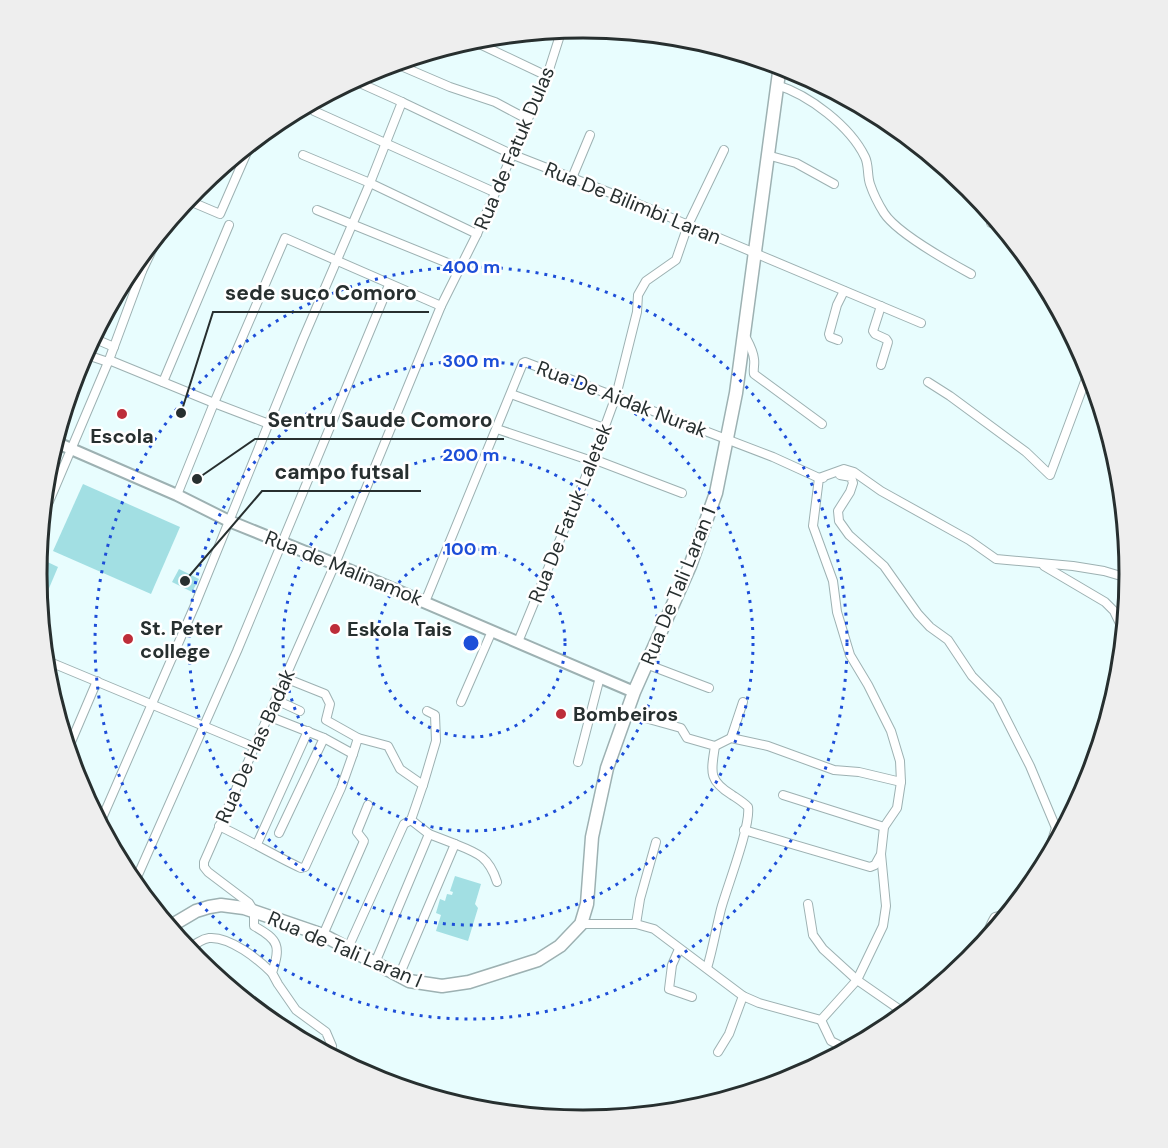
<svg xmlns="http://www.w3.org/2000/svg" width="1168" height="1148" font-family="'DM Sans',sans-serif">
<rect width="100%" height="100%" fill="#e8fdfe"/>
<g fill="#a2dfe3">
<polygon points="83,484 180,527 151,594 53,551"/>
<polygon points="39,558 58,567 47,593 38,589 37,574"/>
<polygon points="179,569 199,579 192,592 172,582"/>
<polygon points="455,876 481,884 475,904 478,908 468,941 436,931 441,915 436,913 440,899 445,901 447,894 452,895 453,892 450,891"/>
</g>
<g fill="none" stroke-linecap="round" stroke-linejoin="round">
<g stroke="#9db1b2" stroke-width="10">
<g id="street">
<polyline points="471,40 547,76"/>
<polyline points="394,63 450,87 495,102 527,119"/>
<polyline points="353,80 402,102"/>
<path d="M 777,85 C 809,95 850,126 865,157 C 869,165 867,175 870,184 C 873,193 879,205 884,213 C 897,233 949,262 971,274"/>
<polyline points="314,111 494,192"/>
<polyline points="303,155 370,183 477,234"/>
<polyline points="767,155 796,163 834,184"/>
<polyline points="572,178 590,135"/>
<polyline points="187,200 220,214 251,143"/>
<polyline points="317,210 460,268"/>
<polyline points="991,223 994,216"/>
<polyline points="132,267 142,271"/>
<polyline points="881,306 873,331 875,334 886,339 888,342 881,365"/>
<path d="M 744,334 C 748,342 753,349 754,359 C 755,364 753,369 754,374 L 822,424"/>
<polyline points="93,338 114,347"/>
<polyline points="838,340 830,337 829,334 837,305 844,291"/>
<polyline points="84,354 108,362"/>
<polyline points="109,360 214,403 269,424"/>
<polyline points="163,382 229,225"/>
<polyline points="928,382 950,396 1026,452 1050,475 1090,368"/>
<polyline points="511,394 604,428"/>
<polyline points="497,429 592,461"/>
<polyline points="593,459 682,493"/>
<polyline points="840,475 851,477 853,483 850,492 838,511 839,521 849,535 884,566 918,614 930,627 948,640 972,676 997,701 1030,766 1056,828 1043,869"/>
<polyline points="177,495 214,403 285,238 441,306"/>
<polyline points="42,518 109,360 142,271 160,233"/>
<polyline points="1044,566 1105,602 1114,611 1125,634"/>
<polyline points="425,602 523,363 525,362 773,457 819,478 823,478"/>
<polyline points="518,642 593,459 616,396 637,312 638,295 646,281 676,260 688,225 724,150"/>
<polyline points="45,660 254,747"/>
<polyline points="646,664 709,688"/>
<polyline points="285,678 325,694 330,704 326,720 358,738"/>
<polyline points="276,700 300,711"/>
<polyline points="461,702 492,631"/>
<path d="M 627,713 L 681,728 L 687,738 L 715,746 C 711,772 708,780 732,795 C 738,799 743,802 748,807 C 751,826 727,887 721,909 C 716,929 713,948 707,968"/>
<polyline points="268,716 324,738 353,754 358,738 388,746 400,769 423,785 411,820 429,834 455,844 399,976"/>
<polyline points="731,738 743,702"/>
<polyline points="715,746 731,738 768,746 834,770 859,772 901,782"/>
<polyline points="68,749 97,681"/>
<polyline points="578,762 600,677"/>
<polyline points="423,785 436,741 435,715 427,711"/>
<polyline points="783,795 884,827"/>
<polyline points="100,823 195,605 303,339 370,183 402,102 511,154 636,203 921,323"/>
<path d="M 219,826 C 247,839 273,855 301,868 L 305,867 L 341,788 L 353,754"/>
<polyline points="744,830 870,867 875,865 880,856"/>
<polyline points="279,833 324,738"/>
<polyline points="257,844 308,731"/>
<path d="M 455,844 C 478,853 489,857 497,882"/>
<polyline points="134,884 237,651 389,285"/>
<polyline points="808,904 813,935 823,949 857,980 906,1014"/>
<polyline points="581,924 636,924 654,929 743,996 759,1003 821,1020 857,980 883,926 886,906 881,854 884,827 897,808 901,782 900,761 891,731 868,685 850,655 837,612 833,581 813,526 819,478 844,469 854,472 881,491 969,540 996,559 1073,566 1104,571 1131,579"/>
<polyline points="636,924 640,899 656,842"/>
<polyline points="323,935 364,841 357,832 368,805"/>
<polyline points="348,948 404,824 411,820"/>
<polyline points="679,949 672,965 669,989 692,997"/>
<path d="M 188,950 C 194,945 201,939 209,938 C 230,936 259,960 272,973"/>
<polyline points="375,963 429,834"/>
<path d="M 969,963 C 973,953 978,949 983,941 C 988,934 990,924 995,917 L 1009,913 L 1013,903 L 1025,894"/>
<polyline points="821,1020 831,1041 845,1048"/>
<path d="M 332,1046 L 326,1032 L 296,1010 L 278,984 L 272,973 C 281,946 279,940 254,926 L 254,911 L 249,903 L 208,872 L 204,867 L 204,862 L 335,564 L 441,306 L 477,234 L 547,76 L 562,29"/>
<polyline points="718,1052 729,1034 743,996"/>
</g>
</g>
<g stroke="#9db1b2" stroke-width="14">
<polyline id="secondary" points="55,442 177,495 229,521 335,564 634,692"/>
</g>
<g stroke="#9db1b2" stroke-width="15">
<polyline id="primary" points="169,927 196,911 209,907 221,905 244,908 323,935 409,981 442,986 469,982 538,960 560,946 581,924 587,904 592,837 607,768 634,692 690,566 716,493 736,393 780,65"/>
</g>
<use href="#street" stroke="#fff" stroke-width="8"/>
<use href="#secondary" stroke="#fff" stroke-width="10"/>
<use href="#primary" stroke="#fff" stroke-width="12"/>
</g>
<g fill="none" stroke="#1d4ed8" stroke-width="3" stroke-dasharray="3 6">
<circle cx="471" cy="643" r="94"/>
<circle cx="471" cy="643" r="188"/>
<circle cx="471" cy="643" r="282"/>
<circle cx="471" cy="643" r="376"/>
</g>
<g fill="#bd2d39" stroke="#fff" stroke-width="2">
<circle cx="122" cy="414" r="6"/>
<circle cx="335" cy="629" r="6"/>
<circle cx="128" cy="639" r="6"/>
<circle cx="561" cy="714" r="6"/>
</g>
<g text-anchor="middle" stroke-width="5" stroke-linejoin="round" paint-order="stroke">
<g font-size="20" fill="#272f2f" stroke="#fff">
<text transform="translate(514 148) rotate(-67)" y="7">Rua de Fatuk Dulas</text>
<text transform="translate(633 203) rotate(22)" y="7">Rua De Bilimbi Laran</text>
<text transform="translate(622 399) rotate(21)" y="7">Rua De Aidak Nurak</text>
<text transform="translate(570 513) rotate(-68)" y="7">Rua De Fatuk Laletek</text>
<text transform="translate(344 568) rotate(22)" y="7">Rua de Malinamok</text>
<text transform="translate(678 586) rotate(-68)" y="7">Rua De Tali Laran 1</text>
<text transform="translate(255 746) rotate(-66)" y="7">Rua De Has Badak</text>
<text transform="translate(345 949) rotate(23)" y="7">Rua de Tali Laran I</text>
</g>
<g font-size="20" font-weight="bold" fill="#272f2f" stroke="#fff" text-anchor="start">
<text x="122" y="443" text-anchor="middle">Escola</text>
<text x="140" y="635">St. Peter<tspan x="140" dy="23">college</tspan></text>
<text x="347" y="636">Eskola Tais</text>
<text x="573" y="721">Bombeiros</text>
</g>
</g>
<path d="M0 0H1168V1148H0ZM47 574a536 536 0 1 1 1072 0a536 536 0 1 1-1072 0Z" fill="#eee" fill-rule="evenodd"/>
<path fill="none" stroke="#272f2f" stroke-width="3" d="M47 574a536 536 0 1 1 1072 0a536 536 0 1 1-1072 0Z"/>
<circle cx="471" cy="643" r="9" fill="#1d4ed8" stroke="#fff" stroke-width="3"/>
<g font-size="18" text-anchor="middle" font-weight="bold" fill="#1d4ed8" stroke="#fff" stroke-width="5" stroke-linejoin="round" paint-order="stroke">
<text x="471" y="273">400 m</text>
<text x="471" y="367">300 m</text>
<text x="471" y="461">200 m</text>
<text x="471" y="555">100 m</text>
</g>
<path fill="none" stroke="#272f2f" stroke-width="2" d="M181 413L213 312H429M197 479L255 439H504M185 581L262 491H421"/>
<g fill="#272f2f" stroke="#fff" stroke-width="2">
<circle cx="181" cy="413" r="6"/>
<circle cx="197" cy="479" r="6"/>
<circle cx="185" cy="581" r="6"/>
</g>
<g font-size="21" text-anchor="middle" font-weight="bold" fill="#272f2f" stroke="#fff" stroke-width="5" stroke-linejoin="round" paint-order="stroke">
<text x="321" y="300">sede suco Comoro</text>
<text x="380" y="427">Sentru Saude Comoro</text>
<text x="342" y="479">campo futsal</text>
</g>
</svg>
